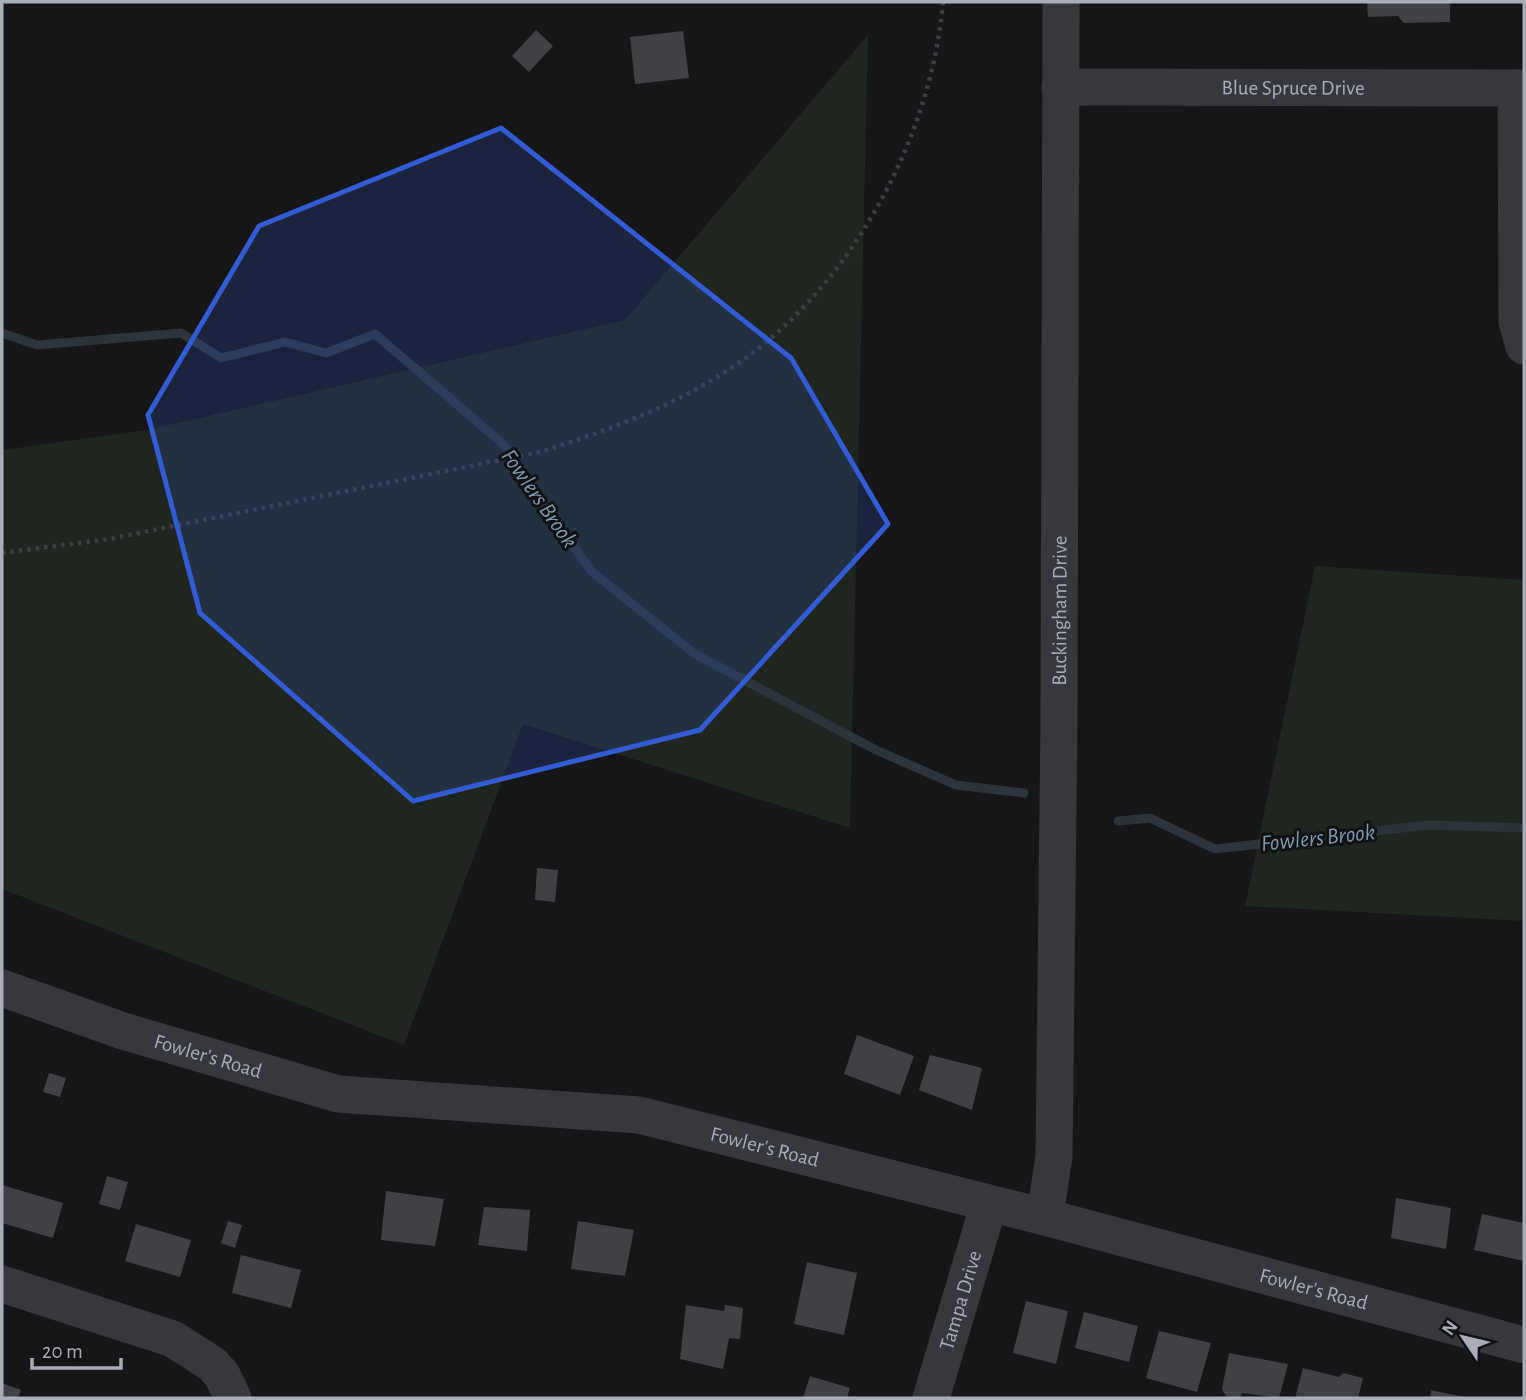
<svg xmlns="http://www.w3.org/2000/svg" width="1526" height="1400" font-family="'Alegreya Sans',sans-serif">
<rect width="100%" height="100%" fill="#161618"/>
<g fill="#1e261f">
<polygon points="868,35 850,828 523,724 404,1045 2,889 2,450 147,430 625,320"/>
<polygon points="1315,566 1524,580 1524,921 1245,906"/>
</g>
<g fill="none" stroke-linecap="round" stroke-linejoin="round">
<g stroke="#2c353c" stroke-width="9">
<polyline points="2,333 37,345 181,333 221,358 285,342 326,353 375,334 503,444 591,571 695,654 876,750 956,785 1024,793"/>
<polyline points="1118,821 1150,818 1215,849 1429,825 1524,828"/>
</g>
</g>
<g fill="#404145">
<polygon points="1367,2 1450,2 1450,22 1404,23 1398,16 1368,17"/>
<polygon points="536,30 553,46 529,72 512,56"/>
<polygon points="683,31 689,78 635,84 630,37"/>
<polygon points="537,868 558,870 555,902 535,900"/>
<polygon points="857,1035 914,1056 900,1095 844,1074"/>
<polygon points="930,1055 982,1068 972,1110 919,1090"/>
<polygon points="49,1073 66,1078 60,1097 43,1092"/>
<polygon points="107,1176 128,1182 120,1210 99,1204"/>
<polygon points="2,1185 63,1203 53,1238 2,1223"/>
<polygon points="386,1191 444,1199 435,1246 381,1240"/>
<polygon points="1396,1198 1451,1208 1446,1249 1391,1238"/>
<polygon points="484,1207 530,1210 527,1251 478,1245"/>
<polygon points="1482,1214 1524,1223 1524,1261 1474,1250"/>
<polygon points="228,1221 242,1225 235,1248 221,1243"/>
<polygon points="578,1221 634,1230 625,1276 571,1269"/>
<polygon points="136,1224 191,1240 180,1277 125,1261"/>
<polygon points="241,1255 301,1270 291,1308 232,1293"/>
<polygon points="807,1262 857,1273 844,1335 794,1324"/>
<polygon points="1026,1301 1068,1311 1056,1364 1013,1353"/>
<polygon points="686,1305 724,1311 725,1305 743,1308 740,1339 729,1338 723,1369 680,1359"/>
<polygon points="1084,1312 1138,1326 1129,1362 1075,1348"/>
<polygon points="1159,1331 1211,1343 1197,1392 1146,1378"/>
<polygon points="1229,1353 1288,1364 1279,1398 1242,1393 1240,1398 1227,1398 1222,1389"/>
<polygon points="1303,1368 1339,1377 1343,1373 1363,1378 1358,1398 1295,1398"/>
<polygon points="810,1376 850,1388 847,1398 803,1398"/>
<polygon points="2,1383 21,1390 18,1398 2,1398"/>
<polygon points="1431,1390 1464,1397 1464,1398 1430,1398"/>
</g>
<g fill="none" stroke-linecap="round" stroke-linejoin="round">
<path stroke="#3d3f44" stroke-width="4.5" stroke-dasharray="3.5 5" stroke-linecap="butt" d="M 2,553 L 109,539 L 540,452 C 616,428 696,398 759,348 C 861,267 932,130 943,2"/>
<g stroke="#37383d" stroke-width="37">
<path id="s1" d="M 1060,87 L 1524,88"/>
<polyline points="1516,88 1517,322 1524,346"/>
<path id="s2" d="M 2,988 L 123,1031 L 338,1094 L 639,1115 L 1045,1217 L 1524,1345"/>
<path id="s3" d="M 1045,1217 L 1054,1156 L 1059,720 L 1061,2"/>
<polyline points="2,1284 173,1339 212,1364 222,1375 233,1398"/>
<path id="s4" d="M 931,1398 L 989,1204"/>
</g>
</g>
<path fill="#325cd3" fill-opacity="0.2" stroke="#325cd3" stroke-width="5" stroke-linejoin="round" d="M 501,128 L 791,358 L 888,524 L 700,730 L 413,801 L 200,613 L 148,415 L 259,226 Z"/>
<g text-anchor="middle" stroke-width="6" stroke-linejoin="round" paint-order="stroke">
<g font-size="21" fill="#a8adb8" stroke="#111113">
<text dy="7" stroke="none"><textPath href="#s1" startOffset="233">Blue Spruce Drive</textPath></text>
<text dy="7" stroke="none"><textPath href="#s3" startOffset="607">Buckingham Drive</textPath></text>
<text dy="7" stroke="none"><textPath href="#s2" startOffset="217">Fowler's Road</textPath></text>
<text dy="7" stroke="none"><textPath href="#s2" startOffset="784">Fowler's Road</textPath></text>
<text dy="7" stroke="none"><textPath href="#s2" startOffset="1351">Fowler's Road</textPath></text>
<text dy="7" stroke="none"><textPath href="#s4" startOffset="102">Tampa Drive</textPath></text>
</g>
<g font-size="23" font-style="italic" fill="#7f9bb3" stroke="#111113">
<text transform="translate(540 498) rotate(55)" y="8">Fowlers Brook</text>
<text transform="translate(1318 837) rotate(-6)" y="8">Fowlers Brook</text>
</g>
</g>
<rect width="1526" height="1400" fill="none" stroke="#a8adb8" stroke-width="7"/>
<g transform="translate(1463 1337) rotate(305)" stroke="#111113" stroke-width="5" paint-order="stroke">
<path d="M0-5L12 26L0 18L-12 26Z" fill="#a8adb8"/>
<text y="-10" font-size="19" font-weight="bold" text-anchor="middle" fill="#a8adb8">N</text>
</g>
<path d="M32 1358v10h89v-10" fill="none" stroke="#a8adb8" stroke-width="3.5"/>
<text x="42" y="1358" font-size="21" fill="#a8adb8" stroke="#111113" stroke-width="5" paint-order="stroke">20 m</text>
</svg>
